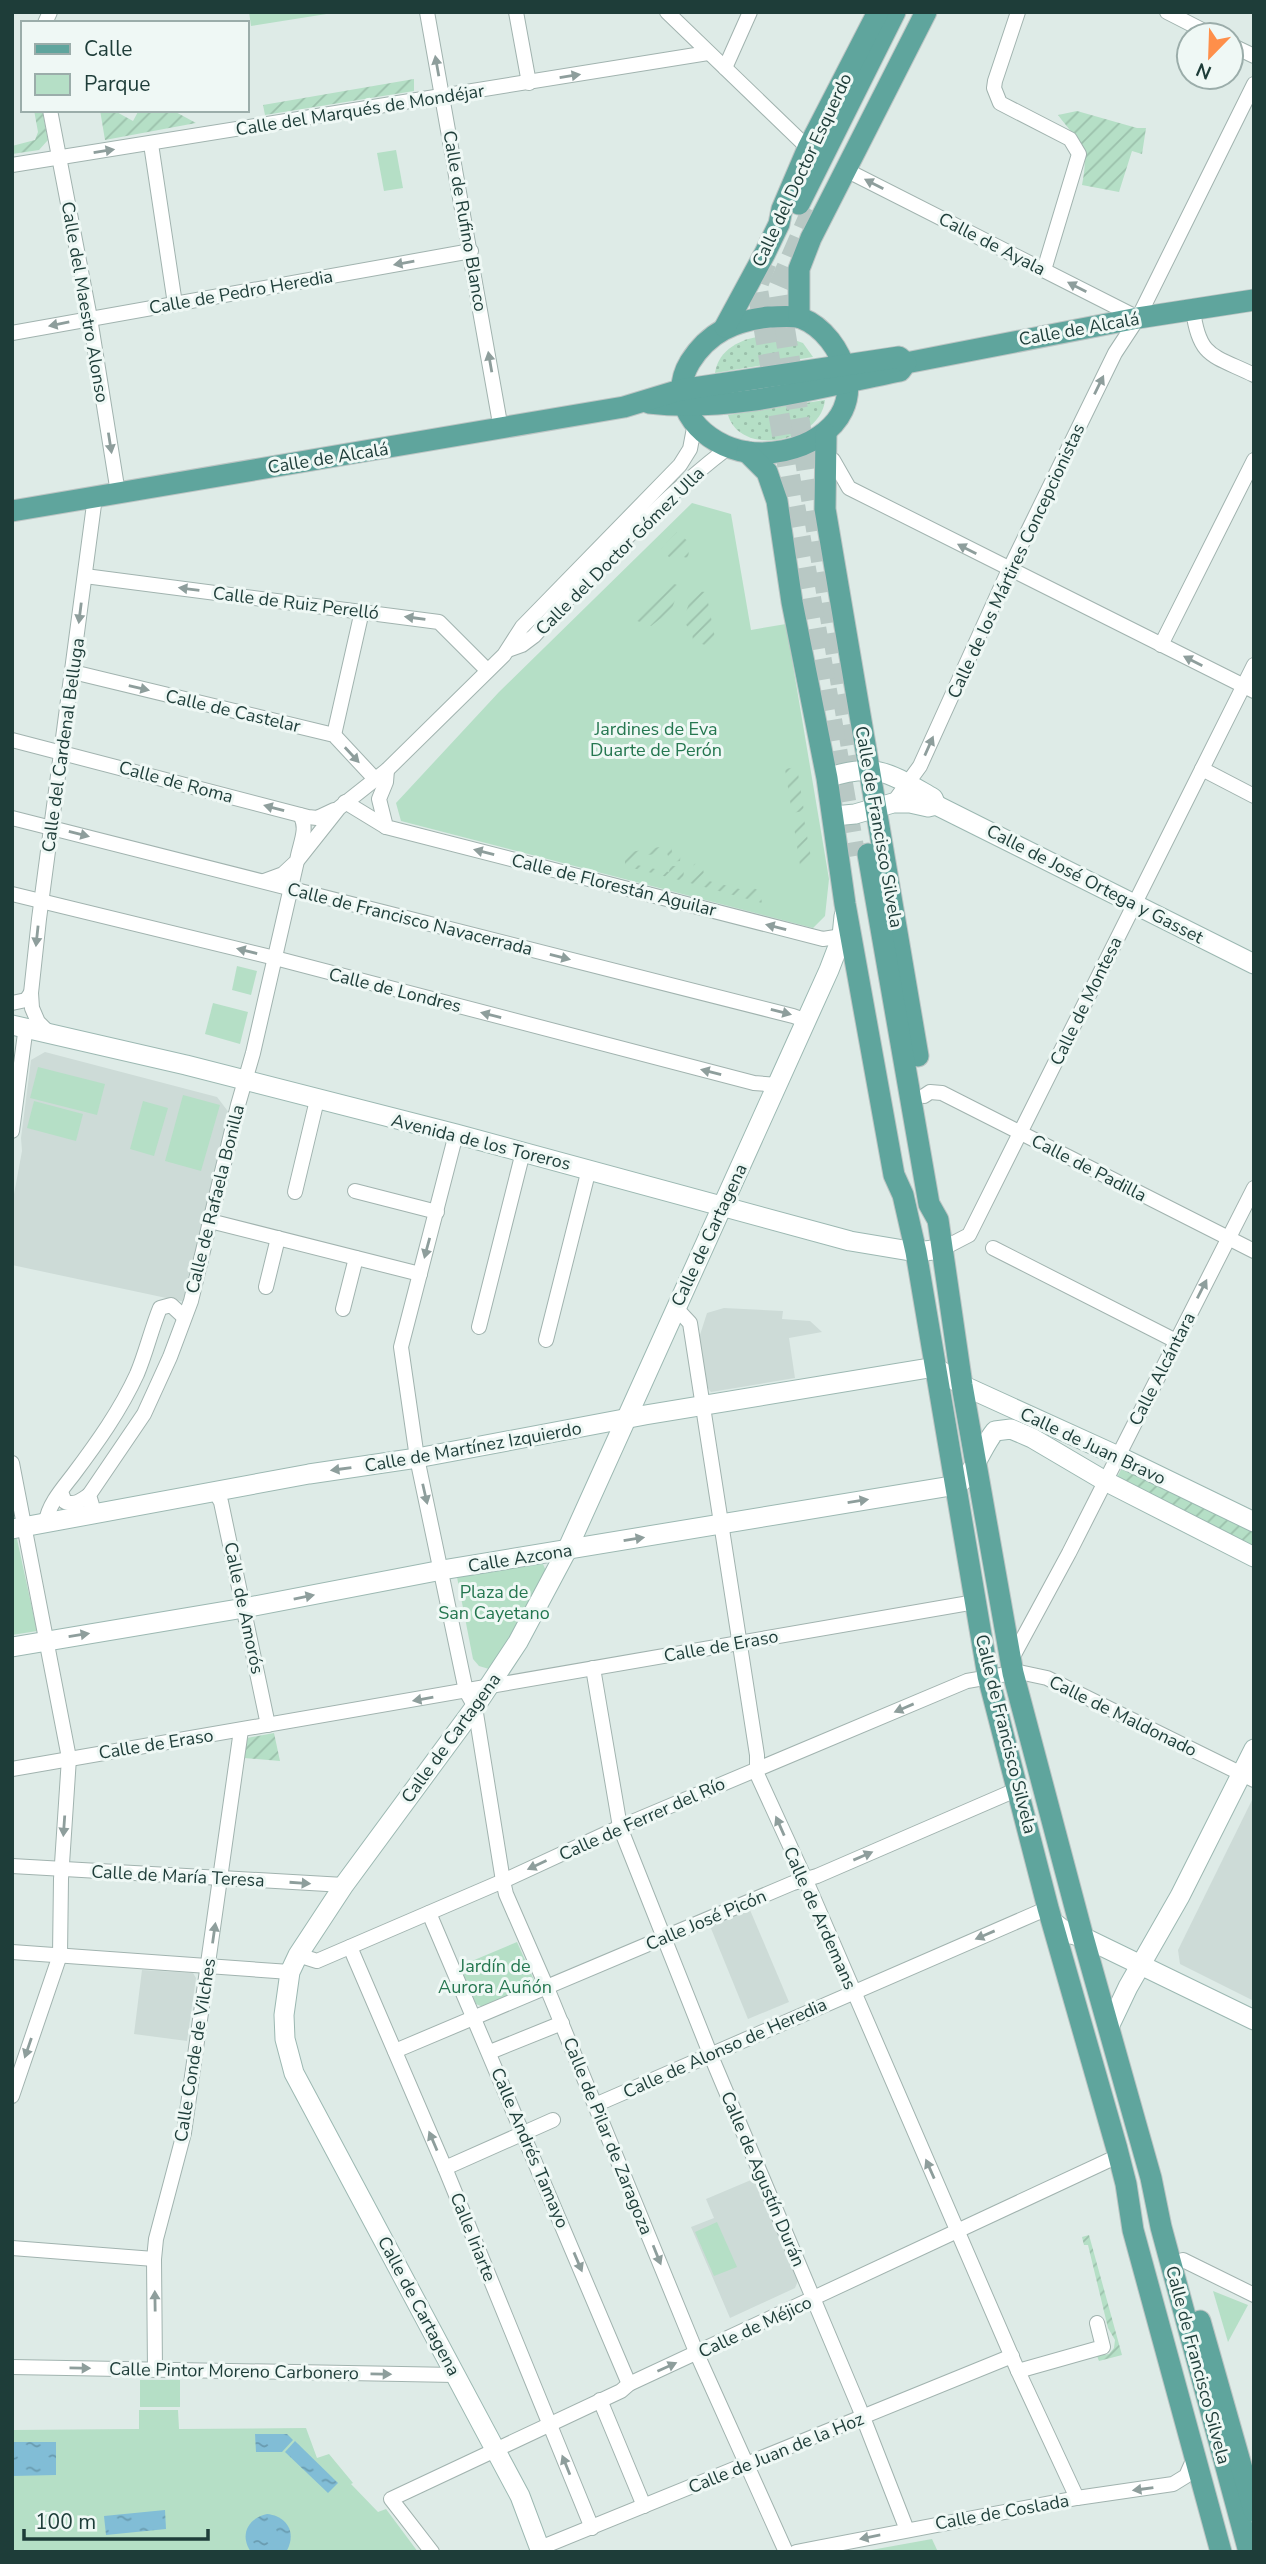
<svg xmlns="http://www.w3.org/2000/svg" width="1266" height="2564" font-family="'Nunito Sans',sans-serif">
<defs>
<pattern id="grass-dots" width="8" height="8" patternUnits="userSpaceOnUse" patternTransform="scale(1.75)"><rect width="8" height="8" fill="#b5dfc6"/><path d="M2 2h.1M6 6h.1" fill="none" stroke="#9bc0ab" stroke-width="1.8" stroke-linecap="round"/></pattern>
<pattern id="garden-furrows" width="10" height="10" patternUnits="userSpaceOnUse" patternTransform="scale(1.75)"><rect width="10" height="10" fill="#b5dfc6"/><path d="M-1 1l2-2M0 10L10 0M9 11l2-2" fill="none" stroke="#9bc0ab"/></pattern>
<pattern id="water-ripples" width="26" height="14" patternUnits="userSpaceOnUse" patternTransform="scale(1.75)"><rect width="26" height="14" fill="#81bdd6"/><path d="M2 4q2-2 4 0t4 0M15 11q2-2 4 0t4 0" fill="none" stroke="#699baf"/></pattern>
</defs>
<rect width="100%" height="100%" fill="#deebe7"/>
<g fill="#cddbd7">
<polygon points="45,1052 217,1097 230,1114 190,1274 185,1302 12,1265 12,1205 22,1151 21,1138 31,1060"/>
<polygon points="724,1308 783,1311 782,1319 810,1321 822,1332 789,1338 795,1378 711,1392 706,1386 699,1338 707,1313"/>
<polygon points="1253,1798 1254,1799 1254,2001 1180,1964 1178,1950"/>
<polygon points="750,1910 789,2002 748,2019 710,1926"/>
<polygon points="142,1970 193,1973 196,1978 187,2041 134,2034"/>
<polygon points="751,2180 758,2183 798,2281 795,2288 730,2318 691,2227 714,2218 706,2199"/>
</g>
<g fill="url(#grass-dots)">
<path d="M 780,335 L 803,343 L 813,357 L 715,373 C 719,343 754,334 780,335 Z"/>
<path d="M 825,400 C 821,442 741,458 728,415 Z"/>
</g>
<g fill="#b5dfc6">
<polygon points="249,12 339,12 251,26"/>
<polygon points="396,150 403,188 384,191 377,153"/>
<polygon points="692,503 731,514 751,630 786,624 829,879 825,916 813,928 401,821 396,803 499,692"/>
<polygon points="237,966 257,971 251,995 232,990"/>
<polygon points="213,1003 248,1012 240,1044 205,1034"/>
<polygon points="38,1067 105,1084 97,1115 30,1098"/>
<polygon points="183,1095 220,1105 201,1171 165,1161"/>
<polygon points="34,1101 83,1114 76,1141 27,1128"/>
<polygon points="143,1101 168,1108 154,1156 130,1149"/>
<polygon points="12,1539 17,1539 37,1631 12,1635"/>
<polygon points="543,1564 547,1573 496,1663 489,1669 479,1666 473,1659 457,1577"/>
<polygon points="517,1942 534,1980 531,1986 483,2007 476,2004 460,1966"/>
<polygon points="717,2222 737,2267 714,2276 695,2232"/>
<polygon points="1213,2291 1248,2305 1228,2342"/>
<rect x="140" y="2380" width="40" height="27"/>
<polygon points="139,2410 178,2410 179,2429 306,2428 317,2458 329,2454 353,2483 351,2484 378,2512 386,2509 418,2552 12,2552 12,2430 139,2429"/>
<polygon points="932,2539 938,2552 860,2552"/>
</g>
<g fill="url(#garden-furrows)">
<polygon points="414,79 414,91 265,115 263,105"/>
<polygon points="34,110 42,110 48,140 39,150 12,154 12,146 35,140 38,132"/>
<polygon points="100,110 113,110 133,121 139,110 172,110 196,123 105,140"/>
<path d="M 1077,111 L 1137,128 L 1146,128 L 1142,154 L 1132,151 L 1119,192 L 1082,185 C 1090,147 1080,144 1058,115 Z"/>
<polygon points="677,532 690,543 688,558 679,556 674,562 661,549"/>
<polygon points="666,581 680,586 669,617 660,619 651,626 629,618"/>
<polygon points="693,591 706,592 716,643 705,645 693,641 692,632 683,621"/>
<polygon points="797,767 804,811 792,813 785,769"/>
<polygon points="804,819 812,863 800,865 793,821"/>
<polygon points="671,845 672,852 681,851 680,861 670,862 667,853 637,856 637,865 669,872 670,866 681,866 684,870 683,881 625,866 625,853"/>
<polygon points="702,863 705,880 751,892 751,887 760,891 762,903 690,883 694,864"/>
<polygon points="1122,1468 1254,1530 1254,1551 1116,1479"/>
<polygon points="274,1733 280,1761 244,1758 247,1738"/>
<polygon points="1089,2235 1122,2355 1099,2361 1097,2356 1109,2354 1114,2348 1115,2340 1108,2328 1088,2245 1084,2245 1082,2237"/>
</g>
<g fill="url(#water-ripples)">
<polygon points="255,2434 287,2434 293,2440 282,2452 256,2452"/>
<polygon points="295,2441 338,2483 328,2493 285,2452"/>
<polygon points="12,2442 56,2442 56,2475 12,2476"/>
<polygon points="165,2510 166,2529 106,2535 104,2516"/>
<path d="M 267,2514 C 288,2516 297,2534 286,2552 L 251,2552 C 239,2535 248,2518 267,2514 Z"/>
</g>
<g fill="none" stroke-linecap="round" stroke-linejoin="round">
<g stroke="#b8c8c4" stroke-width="21" stroke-dasharray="21 10" stroke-linecap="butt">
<polyline points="812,210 778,288 857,783"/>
<polyline points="766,263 757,287 855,856"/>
</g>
<g stroke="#a1b3af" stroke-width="16">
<g id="street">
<polyline points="427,12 501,429"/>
<polyline points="516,12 529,83"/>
<polyline points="667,12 808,148"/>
<polyline points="1018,12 995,81 994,88 1000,103 1070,139 1079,154 1044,270"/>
<polyline points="1167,12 1212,35"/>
<polyline points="45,23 50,12"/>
<polyline points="1231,45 1254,56"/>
<polyline points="725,68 750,12"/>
<polyline points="50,110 90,318 118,493"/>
<polyline points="151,144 175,304"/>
<polyline points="12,165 708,53"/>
<polyline points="846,170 1138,318"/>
<path d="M 1193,310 C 1199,358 1213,355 1254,375"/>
<polyline points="12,333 471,251"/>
<polyline points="825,456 833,460 849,488 1254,691"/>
<polyline points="85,576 439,622 487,670"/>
<polyline points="1161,645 1254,460"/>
<path d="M 508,650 L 522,645 L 534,636 C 595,569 658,501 729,447"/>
<polyline points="73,672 334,735 375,779"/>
<polyline points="334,735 362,611"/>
<polyline points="12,740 308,817 317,818 334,810"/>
<polyline points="1202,769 1254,796"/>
<polyline points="387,770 386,782 379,799 386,827 823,939 842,936"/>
<polyline points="345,802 386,827"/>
<polyline points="893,803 920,766 1007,574 1115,353 1138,318 1254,84"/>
<polyline points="12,818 793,1016 807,1021"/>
<path d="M 264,881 L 283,874 L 297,861 C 299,845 309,829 300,815"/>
<polyline points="12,894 275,958 754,1083 778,1085"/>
<polyline points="12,1003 26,1000 31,993"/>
<polyline points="48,1032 38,1022 32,1008 31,993 39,919 95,497"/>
<polyline points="924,1096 930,1092 942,1093 1254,1251"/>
<polyline points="12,1131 26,1026"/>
<polyline points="456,1134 401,1347 417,1458 466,1691 475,1707 503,1881 506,1894 547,1988 697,2354 786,2552"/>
<polyline points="355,1191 437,1212"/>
<polyline points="295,1192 317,1100"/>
<polyline points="210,1221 420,1274"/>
<polyline points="993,1248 1176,1341"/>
<polyline points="942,1249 969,1235 1254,665"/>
<polyline points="266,1287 278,1238"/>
<polyline points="676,1308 690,1323 757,1755 757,1774 807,1883 1018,2371 1077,2498"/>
<polyline points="343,1309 356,1258"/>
<polyline points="479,1327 523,1152"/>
<polyline points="546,1340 589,1169"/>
<polyline points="12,1463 69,1758 61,1879 60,1955 12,2096"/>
<path d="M 61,1492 L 65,1502 C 76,1505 80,1501 89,1495"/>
<polyline points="216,1493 221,1502 268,1725"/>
<polyline points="94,1512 89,1495 144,1414 170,1357 191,1301 238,1105 253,1053 297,861 339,808 387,770 504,655 522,627 680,465 690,449 695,423"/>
<path d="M 46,1522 C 48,1505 63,1488 73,1475 C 97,1443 120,1411 137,1374 C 146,1353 151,1330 160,1308 L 171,1305 L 184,1317"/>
<polyline points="1010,1662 1069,1553 1254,1188"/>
<polyline points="593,1668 620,1827 711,2056 859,2407 907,2530"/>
<polyline points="12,1769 975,1602"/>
<polyline points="12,1866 344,1885"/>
<polyline points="429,1913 629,2384"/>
<polyline points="350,1947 445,2168 592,2528"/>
<polyline points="12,1952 290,1972"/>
<polyline points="298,1955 317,1961 503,1881 620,1827 967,1681 1019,1672 1047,1678 1254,1780"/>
<polyline points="395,2051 793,1883 817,1876 1018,1789"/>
<polyline points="490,2052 562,2023"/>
<polyline points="595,2105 1048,1908"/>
<polyline points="445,2168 553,2120"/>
<polyline points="12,2248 154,2259"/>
<polyline points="1183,2260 1254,2295"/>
<polyline points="12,2367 455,2375"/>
<polyline points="155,2370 154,2259 156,2239 184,2133 241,1730"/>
<polyline points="1018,2371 1103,2347 1097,2323"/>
<polyline points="600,2400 644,2506"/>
<polyline points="540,2548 1012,2356"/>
<polyline points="432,2552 391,2499 621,2391 629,2384 1118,2156"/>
<polyline points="796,2552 1077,2498 1173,2484 1186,2476 1195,2456"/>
</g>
</g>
<g stroke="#9cb8b2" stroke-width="21">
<g id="secondary">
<path d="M 827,778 C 876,761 891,774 933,798 L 936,805"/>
<polyline points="834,816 855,814 893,803 910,803 928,807 936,805 1254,964"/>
<polyline points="12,1025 186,1065 456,1134 850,1241 916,1252 942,1249"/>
<polyline points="12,1529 309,1474 417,1458 645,1415 935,1367 962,1385 1118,1456 1254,1522"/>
<path d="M 12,1647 L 244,1608 L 442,1570 L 957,1485 C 975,1473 981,1448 995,1431 L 1011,1429 L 1032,1438 L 1105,1481 L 1254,1557"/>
<polyline points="1052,1921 1067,1933 1083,1937 1254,2020"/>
<polyline points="1109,2027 1128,1987 1180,1896 1254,1749"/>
<polyline points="541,2552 520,2496 294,2073 285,2039 284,2015 290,1972 298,1955 344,1885 475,1707 518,1642 567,1550 829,970 842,936 844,916"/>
</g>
</g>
<g stroke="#bcc5c4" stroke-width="23">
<g id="primary">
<polyline points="799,204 895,12"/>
<path d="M 769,317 C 778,317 792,315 801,318 C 824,327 840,350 846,373 C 859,430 794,459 747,452 C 705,446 664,405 690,362 C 709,332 734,321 769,317 Z"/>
<polyline points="799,317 799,269 811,238 926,12"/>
<polyline points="725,327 765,253 779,224 782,209 808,148 878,12"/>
<path d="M 649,403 C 732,413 819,387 900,371 L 906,363 L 1138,318 L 1254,300"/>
<polyline points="826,434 825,509 918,1056"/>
<polyline points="747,452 767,472 777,501 792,602 827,778 845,904 894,1175 903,1195 916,1252 988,1676 1048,1908 1117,2149 1126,2184 1133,2230 1221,2552"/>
<polyline points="12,511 624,407 680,390 899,357 906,363"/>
<polyline points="868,854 929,1204 938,1220 962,1385 1013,1673 1083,1937 1151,2178 1161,2227 1249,2552"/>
<polyline points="1200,2321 1254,2511"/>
</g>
</g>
<use href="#street" stroke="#fff" stroke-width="14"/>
<use href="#secondary" stroke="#fff" stroke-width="19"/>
<use href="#primary" stroke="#5fa59d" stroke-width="21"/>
</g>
<defs><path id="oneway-solid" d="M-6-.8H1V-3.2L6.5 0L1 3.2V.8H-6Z" transform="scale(1.75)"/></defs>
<g fill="#8e9e9c">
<use href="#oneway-solid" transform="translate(437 66) rotate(-100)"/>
<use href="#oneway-solid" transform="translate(570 76) rotate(-9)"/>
<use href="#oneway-solid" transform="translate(104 151) rotate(-9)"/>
<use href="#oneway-solid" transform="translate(874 184) rotate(-153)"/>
<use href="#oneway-solid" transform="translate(404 263) rotate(170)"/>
<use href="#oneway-solid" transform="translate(1077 287) rotate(-153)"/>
<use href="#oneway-solid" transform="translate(59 324) rotate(169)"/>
<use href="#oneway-solid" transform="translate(490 362) rotate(-100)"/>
<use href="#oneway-solid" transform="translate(1099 385) rotate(-64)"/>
<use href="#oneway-solid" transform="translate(110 443) rotate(81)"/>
<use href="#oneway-solid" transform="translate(967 549) rotate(-153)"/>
<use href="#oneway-solid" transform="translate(189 589) rotate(-173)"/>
<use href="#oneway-solid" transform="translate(80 613) rotate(97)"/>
<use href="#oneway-solid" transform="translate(415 618) rotate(-172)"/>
<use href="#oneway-solid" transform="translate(1193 661) rotate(-153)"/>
<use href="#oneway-solid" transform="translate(139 688) rotate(13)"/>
<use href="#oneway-solid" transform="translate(929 746) rotate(-66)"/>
<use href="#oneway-solid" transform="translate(352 755) rotate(47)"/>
<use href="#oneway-solid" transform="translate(274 808) rotate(-165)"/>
<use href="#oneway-solid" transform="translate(79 834) rotate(14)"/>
<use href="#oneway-solid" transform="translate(484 852) rotate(-166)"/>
<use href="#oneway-solid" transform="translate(776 927) rotate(-166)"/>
<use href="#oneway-solid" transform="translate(37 936) rotate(96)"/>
<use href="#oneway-solid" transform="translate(247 951) rotate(-166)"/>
<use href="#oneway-solid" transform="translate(560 957) rotate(14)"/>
<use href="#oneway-solid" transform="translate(781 1012) rotate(14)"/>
<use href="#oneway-solid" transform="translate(491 1015) rotate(-166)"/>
<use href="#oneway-solid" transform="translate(711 1072) rotate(-166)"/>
<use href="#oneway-solid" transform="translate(427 1248) rotate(105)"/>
<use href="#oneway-solid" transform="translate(1202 1289) rotate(-63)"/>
<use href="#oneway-solid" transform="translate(341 1469) rotate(172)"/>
<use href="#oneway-solid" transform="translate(425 1494) rotate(77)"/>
<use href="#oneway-solid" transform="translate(858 1501) rotate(-9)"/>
<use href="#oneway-solid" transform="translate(634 1539) rotate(-9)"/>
<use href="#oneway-solid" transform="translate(304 1597) rotate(-11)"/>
<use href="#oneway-solid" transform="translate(79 1635) rotate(-9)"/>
<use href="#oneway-solid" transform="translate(423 1699) rotate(170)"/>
<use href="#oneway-solid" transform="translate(904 1708) rotate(157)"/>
<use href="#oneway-solid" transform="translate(64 1826) rotate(94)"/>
<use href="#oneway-solid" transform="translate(780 1826) rotate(-114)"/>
<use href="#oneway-solid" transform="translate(863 1856) rotate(-23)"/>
<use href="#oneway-solid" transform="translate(537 1865) rotate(155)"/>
<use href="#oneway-solid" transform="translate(300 1883) rotate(4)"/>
<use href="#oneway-solid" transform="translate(214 1933) rotate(-82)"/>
<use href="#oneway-solid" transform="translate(985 1935) rotate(157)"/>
<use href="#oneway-solid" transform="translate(28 2048) rotate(109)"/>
<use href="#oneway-solid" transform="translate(433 2141) rotate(-113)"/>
<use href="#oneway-solid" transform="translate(930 2169) rotate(-114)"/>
<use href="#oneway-solid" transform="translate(657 2255) rotate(68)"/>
<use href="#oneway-solid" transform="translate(578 2262) rotate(67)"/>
<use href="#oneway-solid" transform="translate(155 2301) rotate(-91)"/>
<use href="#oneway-solid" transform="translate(667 2367) rotate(-24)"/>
<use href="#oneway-solid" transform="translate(80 2368) rotate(1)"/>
<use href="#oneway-solid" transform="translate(381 2374) rotate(1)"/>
<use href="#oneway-solid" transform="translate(566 2465) rotate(-112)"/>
<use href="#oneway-solid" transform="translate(1143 2489) rotate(172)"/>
<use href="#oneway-solid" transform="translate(870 2537) rotate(169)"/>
</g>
<g text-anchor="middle" stroke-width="6" stroke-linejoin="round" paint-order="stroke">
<g font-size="18" fill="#1e3d39" stroke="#eff8f5">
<text transform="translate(360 110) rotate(-9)" y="6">Calle del Marqués de Mondéjar</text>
<text transform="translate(802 170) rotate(-65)" y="6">Calle del Doctor Esquerdo</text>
<text transform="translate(465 221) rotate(80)" y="6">Calle de Rufino Blanco</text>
<text transform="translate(992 244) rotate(27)" y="6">Calle de Ayala</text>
<text transform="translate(241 292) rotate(-10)" y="6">Calle de Pedro Heredia</text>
<text transform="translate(85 302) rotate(80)" y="6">Calle del Maestro Alonso</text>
<text transform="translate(1079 329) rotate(-10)" y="6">Calle de Alcalá</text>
<text transform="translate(328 458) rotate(-9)" y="6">Calle de Alcalá</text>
<text transform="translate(620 551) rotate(-45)" y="6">Calle del Doctor Gómez Ulla</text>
<text transform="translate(1016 561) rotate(-65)" y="6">Calle de los Mártires Concepcionistas</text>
<text transform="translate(296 603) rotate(7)" y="6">Calle de Ruiz Perelló</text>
<text transform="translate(233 711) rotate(13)" y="6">Calle de Castelar</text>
<text transform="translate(63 745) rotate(-82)" y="6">Calle del Cardenal Belluga</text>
<text transform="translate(176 782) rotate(15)" y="6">Calle de Roma</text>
<text transform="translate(879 827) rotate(80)" y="6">Calle de Francisco Silvela</text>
<text transform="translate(1095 884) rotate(27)" y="6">Calle de José Ortega y Gasset</text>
<text transform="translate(614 885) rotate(14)" y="6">Calle de Florestán Aguilar</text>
<text transform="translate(410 919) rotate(14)" y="6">Calle de Francisco Navacerrada</text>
<text transform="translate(395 990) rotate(14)" y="6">Calle de Londres</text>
<text transform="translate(1086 1001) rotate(-64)" y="6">Calle de Montesa</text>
<text transform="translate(481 1142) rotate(14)" y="6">Avenida de los Toreros</text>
<text transform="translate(1089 1168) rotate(27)" y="6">Calle de Padilla</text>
<text transform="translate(215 1199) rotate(-76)" y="6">Calle de Rafaela Bonilla</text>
<text transform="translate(709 1235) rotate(-65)" y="6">Calle de Cartagena</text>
<text transform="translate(1162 1369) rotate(-63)" y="6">Calle Alcántara</text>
<text transform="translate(1093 1446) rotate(25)" y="6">Calle de Juan Bravo</text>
<text transform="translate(473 1447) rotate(-10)" y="6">Calle de Martínez Izquierdo</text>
<text transform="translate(520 1558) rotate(-9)" y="6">Calle Azcona</text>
<text transform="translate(244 1608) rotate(78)" y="6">Calle de Amorós</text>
<text transform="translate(721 1646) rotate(-10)" y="6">Calle de Eraso</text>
<text transform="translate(1123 1716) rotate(26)" y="6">Calle de Maldonado</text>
<text transform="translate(1006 1734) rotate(76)" y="6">Calle de Francisco Silvela</text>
<text transform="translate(451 1738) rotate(-54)" y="6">Calle de Cartagena</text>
<text transform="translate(156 1744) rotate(-9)" y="6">Calle de Eraso</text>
<text transform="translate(642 1819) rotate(-24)" y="6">Calle de Ferrer del Río</text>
<text transform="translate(178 1876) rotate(3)" y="6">Calle de María Teresa</text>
<text transform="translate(820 1918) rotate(66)" y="6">Calle de Ardemans</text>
<text transform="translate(706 1920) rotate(-23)" y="6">Calle José Picón</text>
<text transform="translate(725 2048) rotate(-24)" y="6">Calle de Alonso de Heredia</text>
<text transform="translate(195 2050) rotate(-81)" y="6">Calle Conde de Vilches</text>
<text transform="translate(608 2136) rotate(68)" y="6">Calle de Pilar de Zaragoza</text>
<text transform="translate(530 2148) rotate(67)" y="6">Calle Andrés Tamayo</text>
<text transform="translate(763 2179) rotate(67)" y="6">Calle de Agustín Durán</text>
<text transform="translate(473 2237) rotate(68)" y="6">Calle Iriarte</text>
<text transform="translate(419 2306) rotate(62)" y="6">Calle de Cartagena</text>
<text transform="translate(755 2327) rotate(-25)" y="6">Calle de Méjico</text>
<text transform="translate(1198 2365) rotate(75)" y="6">Calle de Francisco Silvela</text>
<text transform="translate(234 2371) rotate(1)" y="6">Calle Pintor Moreno Carbonero</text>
<text transform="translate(776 2453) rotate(-22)" y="6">Calle de Juan de la Hoz</text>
<text transform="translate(1002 2512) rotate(-10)" y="6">Calle de Coslada</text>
</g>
<g font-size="18" fill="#257750" stroke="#eff8f5">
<text x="656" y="735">Jardines de Eva<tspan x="656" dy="21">Duarte de Perón</tspan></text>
<text x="494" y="1598">Plaza de<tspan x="494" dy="21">San Cayetano</tspan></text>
<text x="495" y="1972">Jardín de<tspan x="495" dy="21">Aurora Auñón</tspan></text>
</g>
</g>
<rect width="1266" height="2564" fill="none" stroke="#1e3d39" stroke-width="28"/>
<rect x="21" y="21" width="228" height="91" fill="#eff8f5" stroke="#9badaa" stroke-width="2"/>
<rect x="35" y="44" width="35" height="10" fill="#5fa59d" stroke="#9badaa" stroke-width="2"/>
<text x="84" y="56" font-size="21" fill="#1e3d39">Calle</text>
<rect x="35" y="74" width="35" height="21" fill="#b5dfc6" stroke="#9badaa" stroke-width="2"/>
<text x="84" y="91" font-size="21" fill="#1e3d39">Parque</text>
<g transform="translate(1210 56) rotate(203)"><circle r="33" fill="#eff8f5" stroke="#9badaa" stroke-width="2"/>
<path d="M0-5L12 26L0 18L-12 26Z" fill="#fe8f4a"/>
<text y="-10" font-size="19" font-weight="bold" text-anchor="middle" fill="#1e3d39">N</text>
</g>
<path d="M24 2529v10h184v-10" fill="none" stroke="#1e3d39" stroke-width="3.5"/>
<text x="35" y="2529" font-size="21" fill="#1e3d39" stroke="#eff8f5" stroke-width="5" paint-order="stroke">100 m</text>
</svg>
